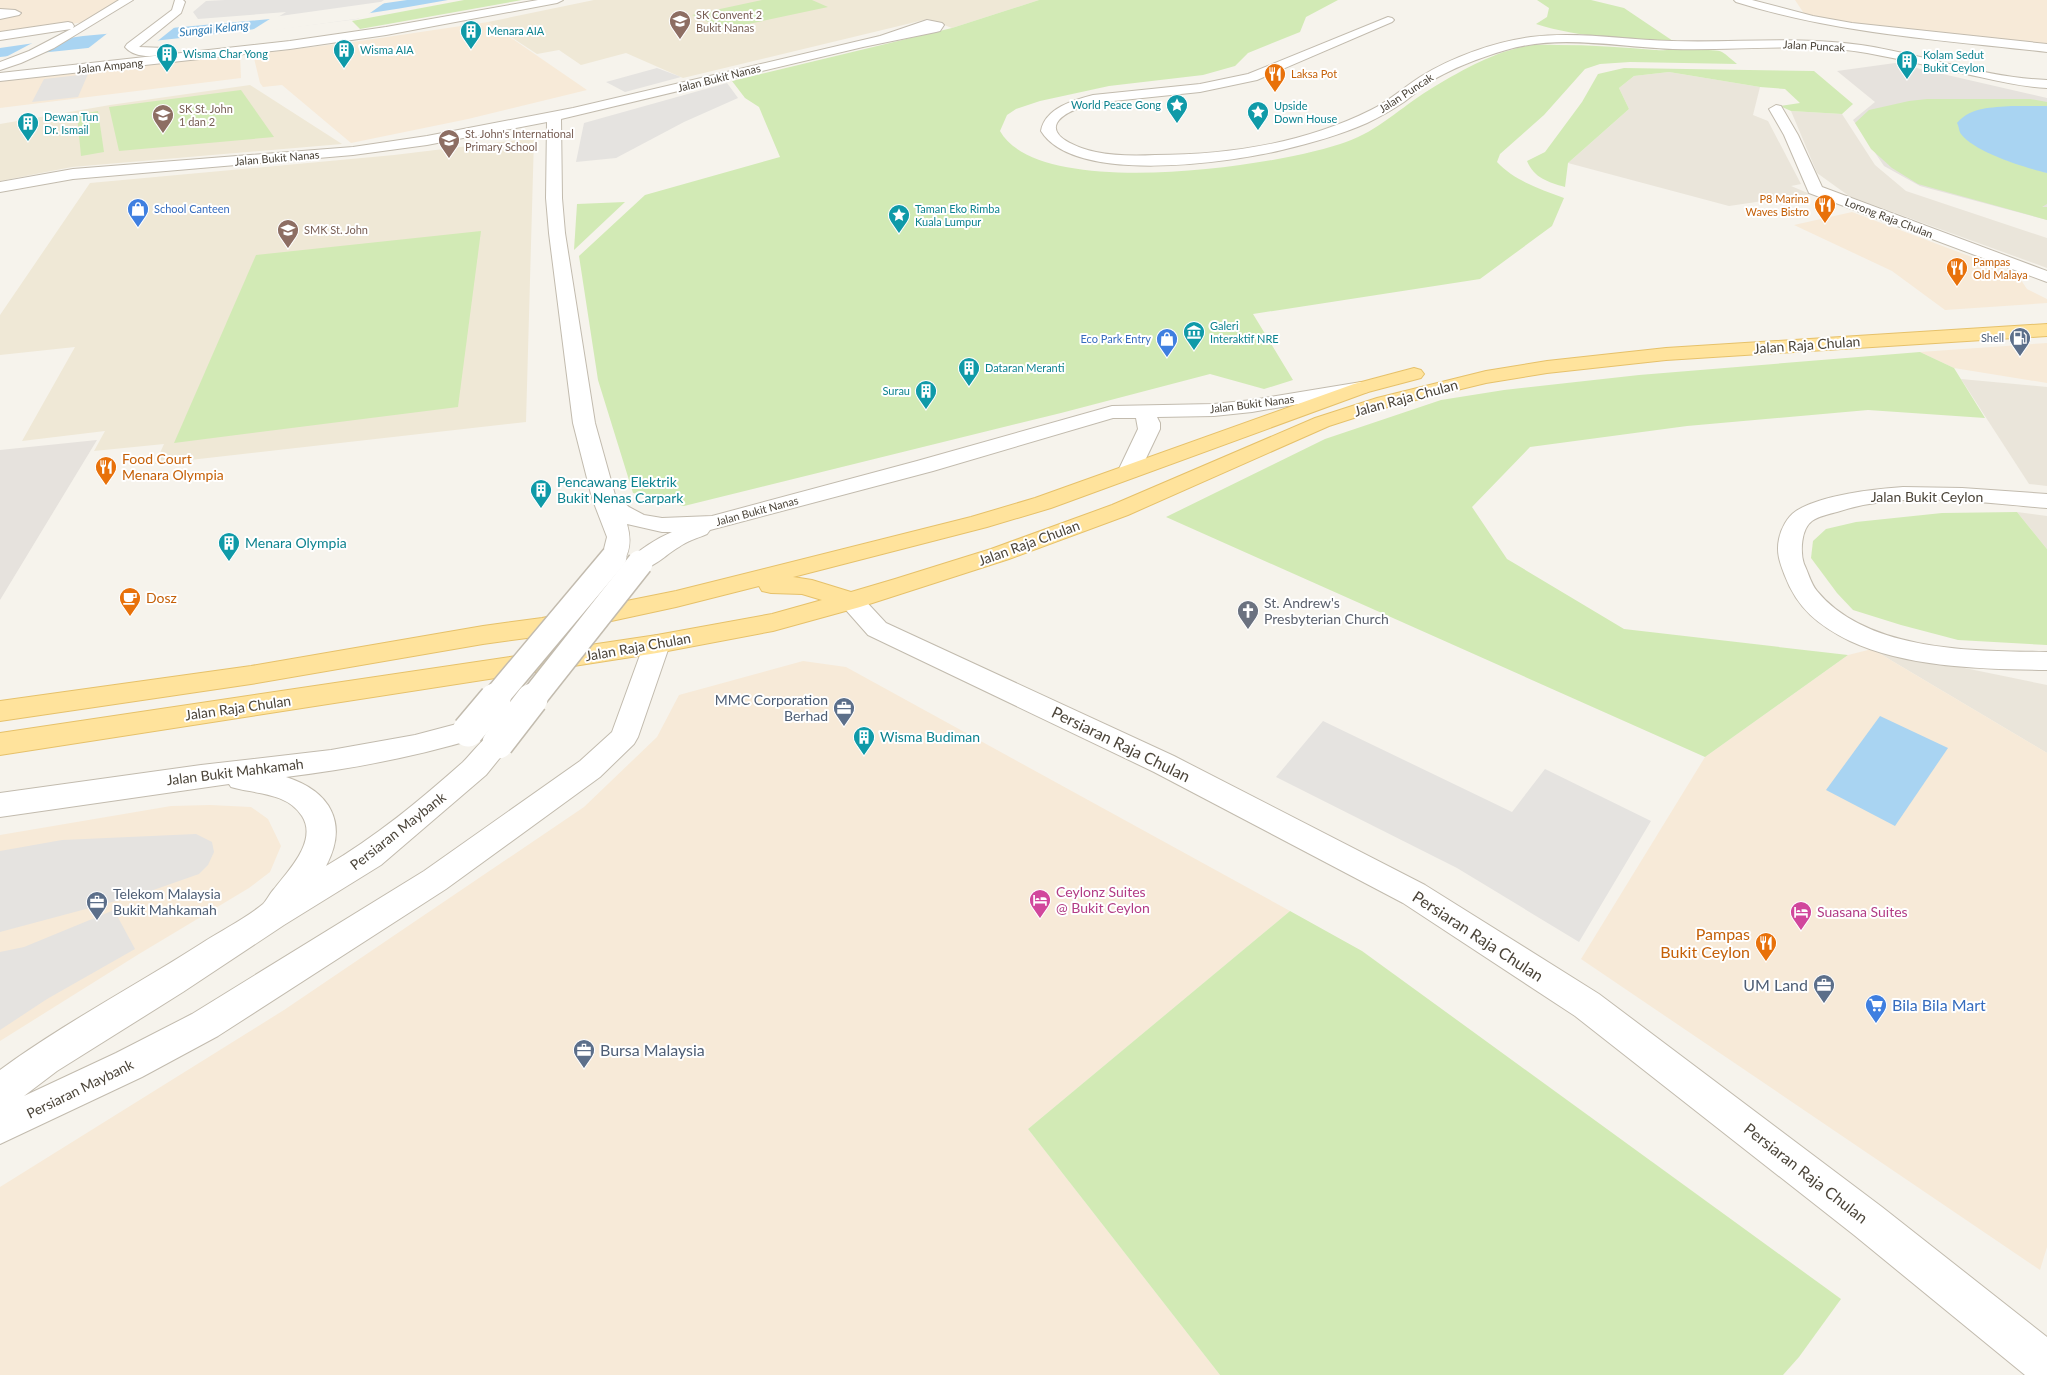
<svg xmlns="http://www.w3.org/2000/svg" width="2047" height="1375" font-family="Lato,sans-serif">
<rect width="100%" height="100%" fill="#f6f3ec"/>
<g fill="#eae5da">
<polygon points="1669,72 1760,87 1753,115 1768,121 1801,184 1791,186 1810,194 1729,206 1568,163 1629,109 1619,88 1634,76"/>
<polygon points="1791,111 1842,114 1875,165 1906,191 2047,238 2047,268 1849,196 1817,173"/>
<polygon points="1961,379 2047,387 2047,486 2029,484"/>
<polygon points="2017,512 2047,516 2047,549"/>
<polygon points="1872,649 2047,685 2047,753"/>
</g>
<g fill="#f7ead8">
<polygon points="0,0 121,0 85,22 0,34"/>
<polygon points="1795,0 2047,0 2047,45 1859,24 1805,15"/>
<polygon points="488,22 587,90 468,119 351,143 282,85 263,87 260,83 253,54 353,42"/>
<polygon points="240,54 241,78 0,108 0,80"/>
<polygon points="1852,212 2017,274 2027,289 2047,299 2047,303 1945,310 1892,271 1794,225"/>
<polygon points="2047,343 2047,383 1954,368 1920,352"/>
<polygon points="1872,649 2047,753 2047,1247 2040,1270 1581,959 1705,757 1848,655"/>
<polygon points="803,661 846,667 1290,911 1028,1129 1220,1375 0,1375 0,1187 284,1010 584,807 657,737 679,695"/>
<polygon points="210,805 251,807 268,819 281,846 270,872 249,888 139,954 0,1041 0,835 171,806"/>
</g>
<g fill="#e6e2dd">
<polygon points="1895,63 2047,98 2047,207 2042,208 2047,210 2047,220 1920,186 1884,166 1853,120 1875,102 1837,71"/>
<polygon points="97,440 40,534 0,600 0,450"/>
</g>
<g fill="#efe8d6">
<polygon points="594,0 1039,0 952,28 928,19 683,78 626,53 581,65 559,50 537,54 488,22"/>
<polygon points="250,85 342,144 72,167 0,181 0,124 110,105"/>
<polygon points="534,138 526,422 155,464 164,444 94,451 105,431 22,441 75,347 0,355 0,315 90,183 394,155"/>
</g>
<g fill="#d2eab5">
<polygon points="464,0 522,0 360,29 352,21"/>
<polygon points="762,0 812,0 828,7 725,29 692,15"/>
<path d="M 1039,0 L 1338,0 L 1306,17 L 1300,32 L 1248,53 L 1235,66 L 1203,75 L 1109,86 L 1040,101 L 1016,109 L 1007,115 L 1000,131 C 1039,202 1281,166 1346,142 C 1378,131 1401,107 1429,90 C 1457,73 1489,54 1522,47 C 1533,44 1545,45 1557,45 C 1590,45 1622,47 1655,50 C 1668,51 1714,48 1722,52 C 1727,55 1732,60 1737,64 L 1630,62 L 1600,64 L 1585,69 L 1544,115 L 1500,154 L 1497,162 C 1515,181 1540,189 1564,198 L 1552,226 L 1480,279 L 1253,314 L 1293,380 L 1264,389 L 1210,374 L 1061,413 L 684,506 L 633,493 L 598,380 L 579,256 L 645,195 L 780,157 L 759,107 L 745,98 L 732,81 L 952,28 Z"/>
<path d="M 1537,0 L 1591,0 L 1624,8 L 1673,41 C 1627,39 1580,38 1536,24 L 1547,17 L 1549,8 Z"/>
<path d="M 1624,68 L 1814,71 L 1853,104 L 1842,114 L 1791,111 L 1780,106 L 1800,103 L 1785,89 L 1760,87 L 1669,72 L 1634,76 L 1619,88 L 1629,109 L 1568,163 L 1565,187 C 1548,182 1534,178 1527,161 L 1545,152 L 1582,102 L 1598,74 Z"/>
<polygon points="241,90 274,137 119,151 109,107"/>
<polygon points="1927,99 2030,99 2047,102 2047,106 2012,106 1978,147 2006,160 2047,173 2047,204 2042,207 2047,207 2047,220 1918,184 1892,168 1871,149 1855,123 1869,110 1909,101"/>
<polygon points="98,111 104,152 81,156 77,115"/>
<polygon points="625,202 574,250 577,204"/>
<polygon points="481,231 458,407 174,443 256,255"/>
<polygon points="1920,352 1954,368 1985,418 1868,410 1687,426 1530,447 1472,507 1507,559 1624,629 1848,655 1705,757 1166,517 1325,439 1441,400 1504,390 1639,375"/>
<polygon points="2017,512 2047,549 2047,645 1958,640 1901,625 1853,610 1837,593 1811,558 1813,541 1826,529 1856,522 1942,513"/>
<polygon points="1290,911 1362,951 1841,1299 1799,1357 1783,1375 1220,1375 1028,1129"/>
</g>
<g fill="#e5e3e0">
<polygon points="225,0 384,0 358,19 254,32 286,12 198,19 193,12 206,1"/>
<polygon points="657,68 681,77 625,92 606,82"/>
<polygon points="88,74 78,97 32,102 44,79"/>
<polygon points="727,83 738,98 684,122 616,158 576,162 584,123"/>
<polygon points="1323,721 1512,812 1545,769 1651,821 1579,942 1457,868 1276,777"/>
<polygon points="196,834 212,842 214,852 208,865 199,874 142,894 0,932 0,851 62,840"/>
<polygon points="114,910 135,949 47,999 0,1030 0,952 24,947"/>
</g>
<g fill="#a9d4f2">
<path d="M 407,0 L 448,0 C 299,27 150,42 0,57 L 0,48 L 83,36 L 282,18 Z"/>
<path d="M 2012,106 L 2047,106 L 2047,173 C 2026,168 1974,152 1961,134 C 1959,132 1959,126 1957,123 C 1972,106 1991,108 2012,106 Z"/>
<polygon points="1880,716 1948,748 1895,826 1826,790"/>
</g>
<g fill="#f6f3ec">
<polygon points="387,1 363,18 246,34 273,17"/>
<polygon points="175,27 155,43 86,50 109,32"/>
<polygon points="79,34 38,56 2,59 38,40"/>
</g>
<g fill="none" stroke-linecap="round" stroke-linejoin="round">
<g stroke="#c2bbae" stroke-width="2">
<g id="minor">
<polygon points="119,0 133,0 54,48 21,63 0,70 0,62 29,51 71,29 0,40 0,32 68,22 72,23 74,26 73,28"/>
<path d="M 175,0 L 183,0 L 185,2 L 181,13 L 139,47 L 165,48 L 167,51 L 165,54 C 153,57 134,58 125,47 L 127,44 L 172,10 Z"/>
<polygon points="538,0 563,0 557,3 386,35 290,49 0,81 0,73 290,41 386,27"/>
<path d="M 1734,0 L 1752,0 L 1813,16 L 1852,23 L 2047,44 L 2047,52 C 1942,40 1837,34 1736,2 Z"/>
<polygon points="0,9 15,10 21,13 19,15 0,19"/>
<path d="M 1388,17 L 1392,18 L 1394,20 L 1392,22 L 1257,80 L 1200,92 L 1094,103 C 1084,106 1063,112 1057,123 C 1049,139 1085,150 1096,152 C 1115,156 1135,156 1155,155 C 1228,155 1305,143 1371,110 C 1389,101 1403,88 1420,77 C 1452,57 1494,42 1531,37 C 1578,31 1625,40 1672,41 C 1735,43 1798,36 1861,45 C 1923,54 1984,78 2047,80 L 2047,88 C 2024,87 2002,82 1980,77 C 1942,69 1905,60 1867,53 C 1803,42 1737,51 1673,49 C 1617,47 1560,34 1506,50 C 1479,58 1452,68 1428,83 C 1420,89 1412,96 1404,102 C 1392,110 1380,117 1367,123 C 1340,135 1311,143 1282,150 C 1229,163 1074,185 1041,131 C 1045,108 1074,100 1093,95 L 1200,84 L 1248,74 Z"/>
<path d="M 927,20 L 942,23 L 944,25 L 940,31 L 936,32 L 863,47 L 561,119 L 562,198 L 565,233 L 595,423 L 615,495 L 629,507 L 644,515 L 662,518 L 712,516 L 917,461 L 1112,406 L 1214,404 L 1252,400 L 1361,382 L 1368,384 L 1371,388 L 1368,392 L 1252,412 L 1214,416 L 1157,417 L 1160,423 L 1160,429 L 1140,471 L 1137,476 L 1129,478 L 1121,476 L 1118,471 L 1138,429 L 1136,418 L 1113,418 L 933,471 L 710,530 L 707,534 C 698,538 687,541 679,547 C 663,556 651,573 631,568 L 628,563 C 637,550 658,538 672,532 L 662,532 L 627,524 C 631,538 631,550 623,562 L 614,565 L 605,562 L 602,557 L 607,537 L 592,498 L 573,423 L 549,233 L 546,198 L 547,122 L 427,145 L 353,155 L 73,179 L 0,192 L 0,182 L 73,169 L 353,147 L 427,136 L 573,108 L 880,36 Z"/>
<polygon points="1776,105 1781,106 1798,135 1822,187 2047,271 2047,282 1809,193 1784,135 1769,109"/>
<path d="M 1903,487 L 1962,488 L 2047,494 L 2047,508 C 1979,503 1903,490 1837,512 C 1829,514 1819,516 1812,521 C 1801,529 1800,552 1804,564 C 1808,572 1811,584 1817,591 C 1867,652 1974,651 2047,652 L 2047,670 C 1984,669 1908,668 1850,641 C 1819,626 1797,608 1785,576 C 1780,563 1776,553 1779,539 C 1781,529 1787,517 1796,511 C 1821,495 1874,489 1903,487 Z"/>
<polygon points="851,593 860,595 886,623 1174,756 1425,885 1599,994 1882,1207 2047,1337 2047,1375 2025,1375 1854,1235 1575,1016 1403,903 1154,772 868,635 838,601 842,595"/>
<path d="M 657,635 L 666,638 L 670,644 L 638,737 L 634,744 L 600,777 L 446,889 L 218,1036 L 142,1077 L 0,1144 L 0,1070 C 64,1023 135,986 202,943 C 222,930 245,919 263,904 C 267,900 270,893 274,889 C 288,871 318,841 302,816 C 287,792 254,794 231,787 L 229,784 L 0,817 L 0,793 L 201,765 L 331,750 L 415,735 L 468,721 L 478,724 L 482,731 L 478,738 C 414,757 352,769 286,777 C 330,791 349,823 326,866 C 376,837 420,800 463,762 C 471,754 478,744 487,737 C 493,731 501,733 508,736 L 512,743 L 486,775 L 381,865 L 284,925 L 183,992 L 57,1071 L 24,1096 L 116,1053 L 192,1014 L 424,871 L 580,761 L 612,732 L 644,644 L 648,638 Z"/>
</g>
</g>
<g stroke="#e6c16a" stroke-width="2">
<polygon id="major" points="2047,324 2047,336 1666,360 1547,373 1486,383 1391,406 1329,426 1128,515 1009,559 860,607 773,631 657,653 0,755 0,733 657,635 772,614 822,600 802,594 771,593 762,591 759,586 676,607 542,636 483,644 251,684 0,721 0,701 251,666 483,626 542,618 676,591 971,517 1035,498 1354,384 1414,368 1421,370 1424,374 1421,378 1368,392 1051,508 987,527 793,577 812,580 851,592 895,579 991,549 1112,505 1315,418 1377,398 1486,371 1547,361 1666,348"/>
</g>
<use href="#minor" fill="#fff" fill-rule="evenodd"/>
<use href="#major" fill="#ffe39c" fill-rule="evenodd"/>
<g stroke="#c2bbae" stroke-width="28" stroke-linecap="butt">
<g id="minor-bridge-far1">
<polyline points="493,701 614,557"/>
<polyline points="531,701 640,563"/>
</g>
</g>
<g stroke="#c2bbae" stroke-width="34" stroke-linecap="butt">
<g id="minor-bridge">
<polyline points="468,731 495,699"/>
<polyline points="498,743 532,699"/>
</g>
</g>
<use href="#minor-bridge-far1" stroke="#fff" stroke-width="25"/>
<use href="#minor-bridge" stroke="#fff" stroke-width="31"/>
</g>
<defs>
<g id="school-pin" transform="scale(1.125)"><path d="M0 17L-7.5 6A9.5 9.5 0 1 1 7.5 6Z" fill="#8d6e63" stroke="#fff"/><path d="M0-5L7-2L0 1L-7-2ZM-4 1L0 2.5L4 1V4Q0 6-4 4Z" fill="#fff"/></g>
<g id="building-pin" transform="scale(1.125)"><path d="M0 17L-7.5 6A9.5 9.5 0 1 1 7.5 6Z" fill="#0f9aa8" stroke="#fff"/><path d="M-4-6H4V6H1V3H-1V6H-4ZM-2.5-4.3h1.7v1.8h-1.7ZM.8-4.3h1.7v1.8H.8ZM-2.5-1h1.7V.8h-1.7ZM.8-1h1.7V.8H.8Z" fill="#fff"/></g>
<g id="restaurant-pin" transform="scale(1.125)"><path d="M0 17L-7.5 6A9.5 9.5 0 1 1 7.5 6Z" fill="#e8710a" stroke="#fff"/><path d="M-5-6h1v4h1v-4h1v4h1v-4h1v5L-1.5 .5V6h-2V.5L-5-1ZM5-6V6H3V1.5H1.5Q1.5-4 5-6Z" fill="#fff"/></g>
<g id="sight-pin" transform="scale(1.125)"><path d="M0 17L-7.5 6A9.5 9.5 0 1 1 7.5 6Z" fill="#0f9aa8" stroke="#fff"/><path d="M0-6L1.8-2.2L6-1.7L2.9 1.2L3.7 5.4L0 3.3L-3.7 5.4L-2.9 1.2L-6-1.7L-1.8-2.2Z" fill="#fff"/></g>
<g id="shop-pin" transform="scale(1.125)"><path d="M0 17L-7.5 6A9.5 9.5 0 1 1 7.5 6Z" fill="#3f7fe0" stroke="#fff"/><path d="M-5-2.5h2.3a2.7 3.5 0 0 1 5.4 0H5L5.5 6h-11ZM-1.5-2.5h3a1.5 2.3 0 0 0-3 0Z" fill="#fff"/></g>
<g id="museum-pin" transform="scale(1.125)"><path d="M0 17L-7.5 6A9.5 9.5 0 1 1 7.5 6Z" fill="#0f9aa8" stroke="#fff"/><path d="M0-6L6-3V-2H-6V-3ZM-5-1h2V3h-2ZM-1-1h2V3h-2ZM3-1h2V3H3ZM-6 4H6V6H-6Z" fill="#fff"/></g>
<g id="fuel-pin" transform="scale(1.125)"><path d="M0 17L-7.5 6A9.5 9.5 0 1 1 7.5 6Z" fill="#5c6f8a" stroke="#fff"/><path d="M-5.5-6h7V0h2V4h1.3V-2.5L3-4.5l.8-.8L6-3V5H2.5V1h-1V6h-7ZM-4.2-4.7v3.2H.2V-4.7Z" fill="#fff"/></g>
<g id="cafe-pin" transform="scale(1.125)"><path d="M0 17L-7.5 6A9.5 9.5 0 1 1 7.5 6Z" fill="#e8710a" stroke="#fff"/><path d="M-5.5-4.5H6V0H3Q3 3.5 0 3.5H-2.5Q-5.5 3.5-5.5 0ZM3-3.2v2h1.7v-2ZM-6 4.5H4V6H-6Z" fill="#fff"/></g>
<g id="church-pin" transform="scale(1.125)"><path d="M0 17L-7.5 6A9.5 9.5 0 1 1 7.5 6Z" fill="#6b7280" stroke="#fff"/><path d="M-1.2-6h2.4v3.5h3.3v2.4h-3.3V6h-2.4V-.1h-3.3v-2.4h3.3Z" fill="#fff"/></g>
<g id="office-pin" transform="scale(1.125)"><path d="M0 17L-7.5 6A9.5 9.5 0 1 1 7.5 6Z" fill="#5c6f8a" stroke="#fff"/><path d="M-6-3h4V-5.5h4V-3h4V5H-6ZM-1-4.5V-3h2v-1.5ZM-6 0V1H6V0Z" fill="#fff"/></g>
<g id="hotel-pin" transform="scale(1.125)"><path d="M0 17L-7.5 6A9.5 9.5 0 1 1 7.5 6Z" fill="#d1479c" stroke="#fff"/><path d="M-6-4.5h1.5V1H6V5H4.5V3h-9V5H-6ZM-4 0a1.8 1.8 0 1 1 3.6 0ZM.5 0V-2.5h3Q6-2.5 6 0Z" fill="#fff"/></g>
<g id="supermarket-pin" transform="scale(1.125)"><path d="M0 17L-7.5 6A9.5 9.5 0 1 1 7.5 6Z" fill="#3f7fe0" stroke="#fff"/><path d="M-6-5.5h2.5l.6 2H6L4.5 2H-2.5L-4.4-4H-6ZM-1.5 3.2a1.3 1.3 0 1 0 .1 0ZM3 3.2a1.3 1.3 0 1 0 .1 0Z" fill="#fff"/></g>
</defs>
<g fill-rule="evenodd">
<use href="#school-pin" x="680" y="21"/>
<use href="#building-pin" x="471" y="31"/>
<use href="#building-pin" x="344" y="50"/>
<use href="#building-pin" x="167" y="54"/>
<use href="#building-pin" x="1907" y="61"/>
<use href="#restaurant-pin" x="1275" y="74"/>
<use href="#sight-pin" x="1177" y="105"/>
<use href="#sight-pin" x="1258" y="112"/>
<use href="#school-pin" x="163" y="115"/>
<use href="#building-pin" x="28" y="123"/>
<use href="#school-pin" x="449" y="140"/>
<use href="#restaurant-pin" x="1825" y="205"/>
<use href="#shop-pin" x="138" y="209"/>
<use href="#sight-pin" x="899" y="215"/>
<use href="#school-pin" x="288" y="230"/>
<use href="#restaurant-pin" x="1957" y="268"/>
<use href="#museum-pin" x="1194" y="332"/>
<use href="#fuel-pin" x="2020" y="338"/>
<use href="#shop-pin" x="1167" y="339"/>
<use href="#building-pin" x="969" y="368"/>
<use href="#building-pin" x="926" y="391"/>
<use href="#restaurant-pin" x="106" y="467"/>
<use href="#building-pin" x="541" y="490"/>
<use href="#building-pin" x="229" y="543"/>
<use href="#cafe-pin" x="130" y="598"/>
<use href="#church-pin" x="1248" y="611"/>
<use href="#office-pin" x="844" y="708"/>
<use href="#building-pin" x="864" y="737"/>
<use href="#hotel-pin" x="1040" y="900"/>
<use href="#office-pin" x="97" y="902"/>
<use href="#hotel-pin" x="1801" y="912"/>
<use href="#restaurant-pin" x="1766" y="943"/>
<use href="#office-pin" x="1824" y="985"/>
<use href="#supermarket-pin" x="1876" y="1005"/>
<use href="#office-pin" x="584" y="1050"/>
</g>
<g text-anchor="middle" stroke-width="4" stroke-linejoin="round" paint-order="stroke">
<g font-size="11" fill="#785e54" stroke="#fff" text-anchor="start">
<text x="696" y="19">SK Convent 2<tspan x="696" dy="13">Bukit Nanas</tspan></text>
<text x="179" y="113">SK St. John<tspan x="179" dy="13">1 dan 2</tspan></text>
<text x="465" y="138">St. John's International<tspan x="465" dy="13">Primary School</tspan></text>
<text x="304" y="234">SMK St. John</text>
</g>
<g font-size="11" fill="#0d838f" stroke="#fff" text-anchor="start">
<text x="487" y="35">Menara AIA</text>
<text x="360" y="54">Wisma AIA</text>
<text x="183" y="58">Wisma Char Yong</text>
<text x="1923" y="59">Kolam Sedut<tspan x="1923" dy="13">Bukit Ceylon</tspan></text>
<text x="1161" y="109" text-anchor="end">World Peace Gong</text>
<text x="1274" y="110">Upside<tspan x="1274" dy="13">Down House</tspan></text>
<text x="44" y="121">Dewan Tun<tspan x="44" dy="13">Dr. Ismail</tspan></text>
<text x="915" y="213">Taman Eko Rimba<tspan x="915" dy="13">Kuala Lumpur</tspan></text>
<text x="1210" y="330">Galeri<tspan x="1210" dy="13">Interaktif NRE</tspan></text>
<text x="985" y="372">Dataran Meranti</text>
<text x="910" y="395" text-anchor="end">Surau</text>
</g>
<g font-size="11" fill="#4b4439" stroke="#fff">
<text transform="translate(1814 46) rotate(3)" y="4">Jalan Puncak</text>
<text transform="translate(110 66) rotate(-6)" y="4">Jalan Ampang</text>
<text transform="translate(719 78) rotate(-14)" y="4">Jalan Bukit Nanas</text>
<text transform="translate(1406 93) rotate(-33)" y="4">Jalan Puncak</text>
<text transform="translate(277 158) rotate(-5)" y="4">Jalan Bukit Nanas</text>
<text transform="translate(1889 218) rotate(21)" y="4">Lorong Raja Chulan</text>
<text transform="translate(1252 404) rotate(-7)" y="4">Jalan Bukit Nanas</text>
<text transform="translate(757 511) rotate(-15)" y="4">Jalan Bukit Nanas</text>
</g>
<g font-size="11" fill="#c56008" stroke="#fff" text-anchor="start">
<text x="1291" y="78">Laksa Pot</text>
<text x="1809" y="203" text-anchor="end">P8 Marina<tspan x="1809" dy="13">Waves Bistro</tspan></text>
<text x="1973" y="266">Pampas<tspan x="1973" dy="13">Old Malaya</tspan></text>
</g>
<g font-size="11" fill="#366cbe" stroke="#fff" text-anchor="start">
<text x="154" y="213">School Canteen</text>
<text x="1151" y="343" text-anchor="end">Eco Park Entry</text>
</g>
<g font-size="11" fill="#4e5e75" stroke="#fff" text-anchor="end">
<text x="2004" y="342">Shell</text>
</g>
<g font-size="12" font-style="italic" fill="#2e7ab2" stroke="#fff">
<text transform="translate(214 29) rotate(-6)" y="4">Sungai Kelang</text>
</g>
<g font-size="14" fill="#4b4439" stroke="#fff">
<text transform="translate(1807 345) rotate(-4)" y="5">Jalan Raja Chulan</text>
<text transform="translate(1406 398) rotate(-15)" y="5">Jalan Raja Chulan</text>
<text x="1927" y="502">Jalan Bukit Ceylon</text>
<text transform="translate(1029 543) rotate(-20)" y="5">Jalan Raja Chulan</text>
<text transform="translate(638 647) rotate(-10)" y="5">Jalan Raja Chulan</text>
<text transform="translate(238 708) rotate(-8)" y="5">Jalan Raja Chulan</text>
<text transform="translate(235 772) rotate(-7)" y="5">Jalan Bukit Mahkamah</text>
<text transform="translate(398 831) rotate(-38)" y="5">Persiaran Maybank</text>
<text transform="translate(80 1089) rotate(-26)" y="5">Persiaran Maybank</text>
</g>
<g font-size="14" fill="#c56008" stroke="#fff" text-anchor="start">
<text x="122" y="464">Food Court<tspan x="122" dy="16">Menara Olympia</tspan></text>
<text x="146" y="603">Dosz</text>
</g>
<g font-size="14" fill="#0d838f" stroke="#fff" text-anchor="start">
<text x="557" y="487">Pencawang Elektrik<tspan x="557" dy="16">Bukit Nenas Carpark</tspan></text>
<text x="245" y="548">Menara Olympia</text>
<text x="880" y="742">Wisma Budiman</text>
</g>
<g font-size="14" fill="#5b616d" stroke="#fff" text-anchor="start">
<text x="1264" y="608">St. Andrew's<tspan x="1264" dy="16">Presbyterian Church</tspan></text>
</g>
<g font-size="14" fill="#4e5e75" stroke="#fff" text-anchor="end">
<text x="828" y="705">MMC Corporation<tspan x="828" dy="16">Berhad</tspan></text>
<text x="113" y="899" text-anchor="start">Telekom Malaysia<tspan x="113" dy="16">Bukit Mahkamah</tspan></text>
</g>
<g font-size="14" fill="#b23c85" stroke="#fff" text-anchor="start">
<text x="1056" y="897">Ceylonz Suites<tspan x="1056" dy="16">@ Bukit Ceylon</tspan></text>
<text x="1817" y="917">Suasana Suites</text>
</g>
<g font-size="16" fill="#4b4439" stroke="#fff">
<text transform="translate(1121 744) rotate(26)" y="6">Persiaran Raja Chulan</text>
<text transform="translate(1478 936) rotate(33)" y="6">Persiaran Raja Chulan</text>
<text transform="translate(1806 1173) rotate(38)" y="6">Persiaran Raja Chulan</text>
</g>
<g font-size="16" fill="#c56008" stroke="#fff" text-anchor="end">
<text x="1750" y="940">Pampas<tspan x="1750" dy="18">Bukit Ceylon</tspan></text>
</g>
<g font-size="16" fill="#4e5e75" stroke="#fff" text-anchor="end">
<text x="1808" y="991">UM Land</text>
<text x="600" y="1056" text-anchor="start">Bursa Malaysia</text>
</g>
<g font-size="16" fill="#366cbe" stroke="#fff" text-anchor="start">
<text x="1892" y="1011">Bila Bila Mart</text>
</g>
</g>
</svg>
